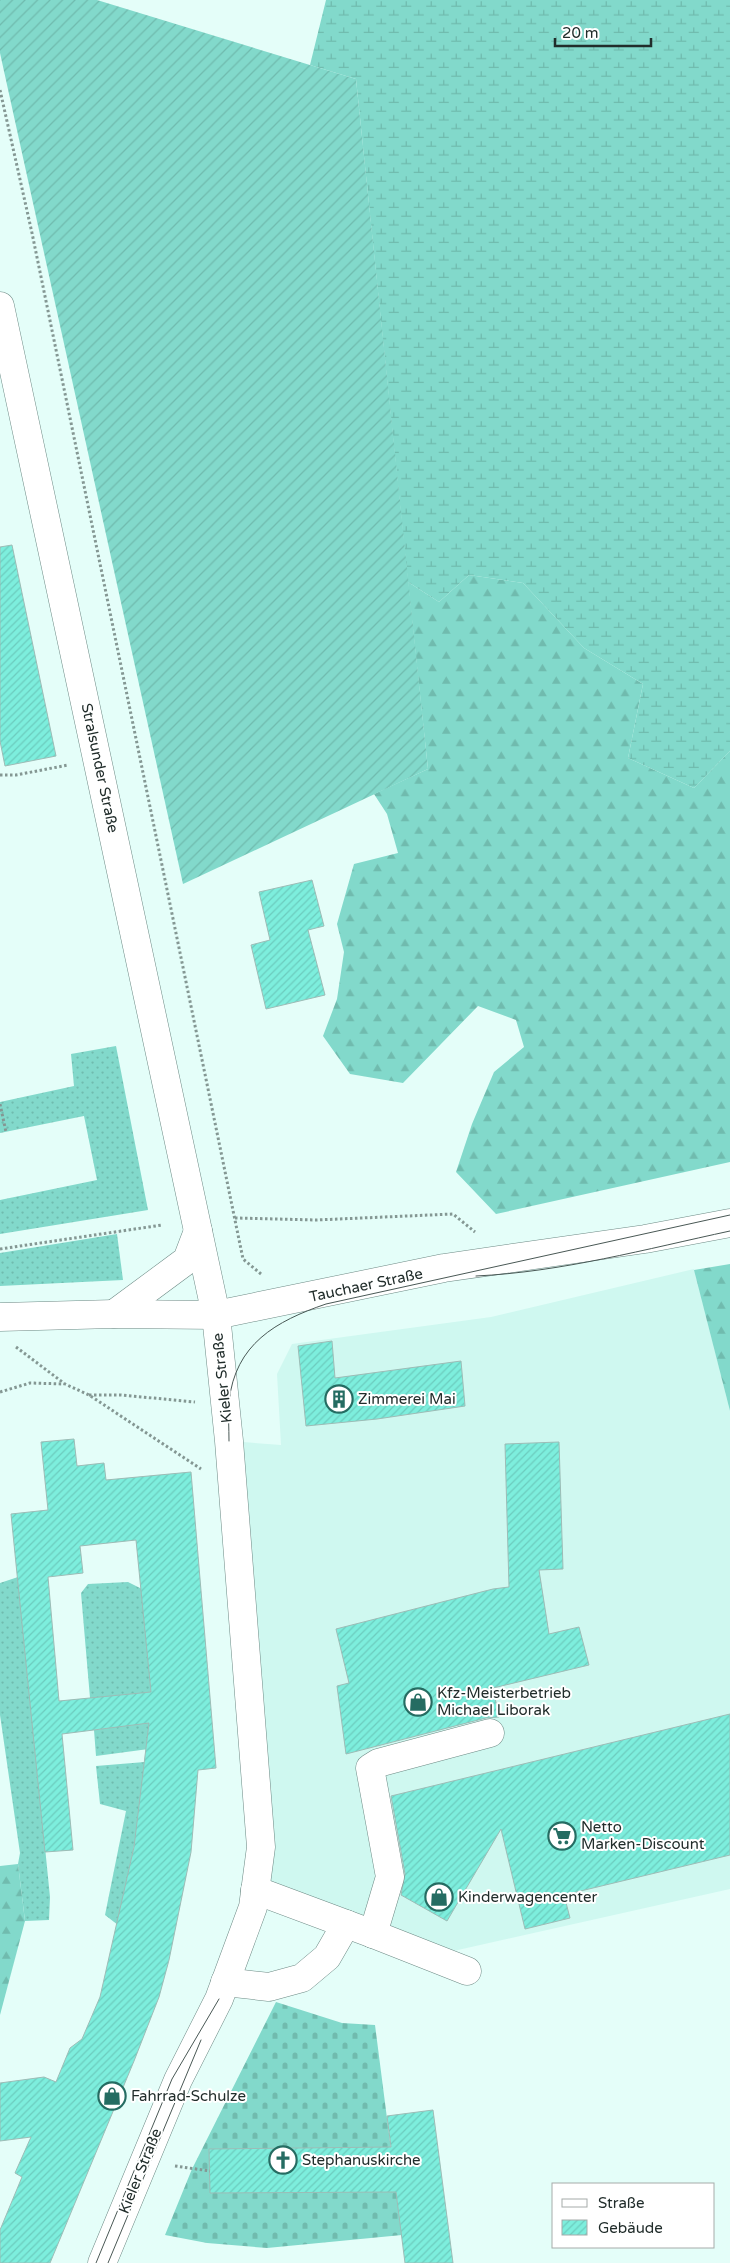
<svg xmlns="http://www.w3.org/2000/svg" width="730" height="2263" font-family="'Varela Round',sans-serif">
<defs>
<pattern id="grass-dots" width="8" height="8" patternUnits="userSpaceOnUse" patternTransform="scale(1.25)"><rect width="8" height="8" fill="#82d9cb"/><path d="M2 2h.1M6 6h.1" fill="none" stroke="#70bbae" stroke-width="1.8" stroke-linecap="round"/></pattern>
<pattern id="forest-firs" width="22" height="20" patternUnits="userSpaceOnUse" patternTransform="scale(1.25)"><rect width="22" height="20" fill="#82d9cb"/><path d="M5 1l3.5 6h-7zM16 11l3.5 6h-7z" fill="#70bbae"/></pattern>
<pattern id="wetland-marsh" width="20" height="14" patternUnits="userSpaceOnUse" patternTransform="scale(1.25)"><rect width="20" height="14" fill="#82d9cb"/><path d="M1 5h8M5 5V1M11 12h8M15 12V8" fill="none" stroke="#70bbae"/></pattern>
<pattern id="cemetery-stones" width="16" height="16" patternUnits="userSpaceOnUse" patternTransform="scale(1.25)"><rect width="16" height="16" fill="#82d9cb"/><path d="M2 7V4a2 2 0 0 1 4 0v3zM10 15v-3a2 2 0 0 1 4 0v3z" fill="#70bbae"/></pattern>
<pattern id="garden-furrows" width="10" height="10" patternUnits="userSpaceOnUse" patternTransform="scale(1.25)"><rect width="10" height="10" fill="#82d9cb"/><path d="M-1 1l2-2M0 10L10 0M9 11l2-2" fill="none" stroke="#70bbae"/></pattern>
<pattern id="building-hatch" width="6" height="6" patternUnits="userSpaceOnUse" patternTransform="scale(1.25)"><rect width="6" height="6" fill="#7deedd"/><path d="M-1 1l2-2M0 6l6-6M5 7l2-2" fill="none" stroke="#6cccbe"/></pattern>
</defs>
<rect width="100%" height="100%" fill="#e4fef9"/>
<polygon fill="#cff8f0" points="694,1269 730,1411 730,1889 418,1959 255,1890 229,1441 281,1445 277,1374 292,1344 491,1317"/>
<g fill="url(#grass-dots)">
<polygon points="116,1046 148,1210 0,1234 0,1200 97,1180 84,1116 0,1133 0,1102 74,1086 71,1054"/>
<polygon points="117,1234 123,1280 0,1286 0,1253"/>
<polygon points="18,1577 50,1897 49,1920 25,1921 18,1864 20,1853 0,1715 0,1583"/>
<polygon points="128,1582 142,1589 156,1748 96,1756 94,1730 116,1727 90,1698 81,1593 88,1584"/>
<polygon points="157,1761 134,1846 118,1925 105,1915 126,1811 100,1804 96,1766"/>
</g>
<g fill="url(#forest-firs)">
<polygon points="469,575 523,583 584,648 643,684 628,758 694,788 730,751 730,1162 496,1214 456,1172 472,1124 494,1072 524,1047 516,1020 478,1006 403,1083 350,1074 323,1036 337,999 344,952 337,924 354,864 398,853 387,814 374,794 428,769 408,582 439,602"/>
<polygon points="730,1264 730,1411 694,1270"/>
<polygon points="18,1864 25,1921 0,2015 0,1866"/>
</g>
<polygon fill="url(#wetland-marsh)" points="326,0 730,0 730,751 694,788 628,758 643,684 584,648 523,583 469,575 439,602 408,582 356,79 310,65"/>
<polygon fill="url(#cemetery-stones)" points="276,2002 342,2023 375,2025 402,2235 267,2248 207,2243 165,2235 192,2169"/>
<polygon fill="url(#garden-furrows)" points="0,0 97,0 356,79 428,769 183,884 0,53"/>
<g fill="url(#building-hatch)" stroke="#9dbcb6" fill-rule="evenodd">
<polygon points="12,545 56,756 5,766 0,741 0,547"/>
<polygon points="312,880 324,926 308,930 325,995 266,1009 251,945 270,940 259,892"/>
<polygon points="332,1341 335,1378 461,1361 465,1406 377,1419 306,1426 298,1346"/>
<path d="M 74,1439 L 77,1466 L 104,1463 L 106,1480 L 191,1472 L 216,1768 L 198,1770 L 191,1852 L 169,1960 L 159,1997 L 134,2061 L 50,2263 L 0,2263 L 0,2230 L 22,2177 L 15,2173 L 31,2137 L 0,2141 L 0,2083 L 44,2077 L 56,2082 L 70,2048 L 82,2039 L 100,1997 L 134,1847 L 149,1723 L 62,1734 L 73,1850 L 45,1852 L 11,1514 L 48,1510 L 41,1442 ZM 136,1540 L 151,1692 L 59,1701 L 48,1577 L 83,1573 L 80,1546 Z"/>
<polygon points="559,1442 563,1569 539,1570 549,1634 579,1627 589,1665 493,1688 499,1717 486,1718 346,1754 337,1686 349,1683 336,1629 493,1589 509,1587 505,1444"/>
<polygon points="730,1714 730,1855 564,1895 570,1918 525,1929 501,1829 447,1921 401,1895 405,1874 391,1796"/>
<polygon points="433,2110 453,2263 405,2263 396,2192 210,2193 209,2149 391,2147 387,2116"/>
</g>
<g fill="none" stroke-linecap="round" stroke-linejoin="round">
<g stroke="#6d8a85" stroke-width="29">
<g id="minor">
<polyline points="0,306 216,1315 114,1314 0,1317"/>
<polyline points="114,1314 187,1260 198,1231"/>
<polyline points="255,1890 373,1934 467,1971"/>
<polyline points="373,1934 390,1877 370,1768 378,1763 490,1733"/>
<polyline points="225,1982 269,1987 302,1978 327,1957 346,1924"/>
</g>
</g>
<g stroke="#6d8a85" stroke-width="29">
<polyline id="major" points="102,2263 178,2080 219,1999 253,1907 261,1847 229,1441 216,1315 444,1268 645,1239 730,1223"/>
</g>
<g stroke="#849793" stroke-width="3" stroke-dasharray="2.5 2.5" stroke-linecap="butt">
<polyline points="0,90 32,233 243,1259 261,1274"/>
<polyline points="0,775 16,775 68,765"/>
<polyline points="0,1104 6,1132"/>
<polyline points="235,1218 316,1220 453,1214 475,1232"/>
<polyline points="0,1249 162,1225"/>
<polyline points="16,1347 65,1384 89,1395 201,1469"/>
<polyline points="0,1392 30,1383 64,1384"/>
<polyline points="89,1395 121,1395 195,1402"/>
<polyline points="175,2166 210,2171"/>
</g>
<use href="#minor" stroke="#fff" stroke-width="28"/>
<use href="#major" stroke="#fff" stroke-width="28"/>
<g stroke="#495855" stroke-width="1">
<path d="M 476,1276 C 562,1272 646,1249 730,1231"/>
<path d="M 229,1441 C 229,1428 228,1415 229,1402 C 235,1344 276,1321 326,1304 L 730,1215"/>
<polyline points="96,2263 172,2079 219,1999"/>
<polyline points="108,2263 201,2040"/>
</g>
</g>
<defs>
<g id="building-ring" transform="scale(1.4375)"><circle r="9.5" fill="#fff" stroke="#256c62" stroke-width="1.5"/><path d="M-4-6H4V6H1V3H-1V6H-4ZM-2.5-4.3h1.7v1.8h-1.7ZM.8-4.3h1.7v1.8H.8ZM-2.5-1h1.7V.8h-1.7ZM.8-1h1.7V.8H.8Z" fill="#256c62"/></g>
<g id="shop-ring" transform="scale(1.4375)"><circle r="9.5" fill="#fff" stroke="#256c62" stroke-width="1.5"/><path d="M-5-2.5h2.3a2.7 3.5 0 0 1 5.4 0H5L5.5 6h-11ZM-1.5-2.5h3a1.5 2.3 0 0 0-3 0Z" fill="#256c62"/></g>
<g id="supermarket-ring" transform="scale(1.4375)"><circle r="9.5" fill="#fff" stroke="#256c62" stroke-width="1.5"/><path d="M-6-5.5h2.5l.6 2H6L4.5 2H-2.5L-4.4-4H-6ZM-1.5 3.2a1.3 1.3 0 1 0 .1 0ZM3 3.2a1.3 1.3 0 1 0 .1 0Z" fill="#256c62"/></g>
<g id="church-ring" transform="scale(1.4375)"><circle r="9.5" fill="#fff" stroke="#256c62" stroke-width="1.5"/><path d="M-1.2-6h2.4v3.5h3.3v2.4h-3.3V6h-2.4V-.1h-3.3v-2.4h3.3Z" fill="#256c62"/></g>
</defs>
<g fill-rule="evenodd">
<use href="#building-ring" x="339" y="1399"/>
<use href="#shop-ring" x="418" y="1702"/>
<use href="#supermarket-ring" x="562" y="1836"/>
<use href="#shop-ring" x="439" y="1897"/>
<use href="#shop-ring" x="112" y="2096"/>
<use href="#church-ring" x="283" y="2160"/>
</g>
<g text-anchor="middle" stroke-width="4" stroke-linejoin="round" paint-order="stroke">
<g font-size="15" fill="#212d2b" stroke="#fff">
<text transform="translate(100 768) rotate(78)" y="5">Stralsunder Straße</text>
<text transform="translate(366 1285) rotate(-12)" y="5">Tauchaer Straße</text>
<text transform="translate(222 1378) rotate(-96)" y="5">Kieler Straße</text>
<text transform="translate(140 2171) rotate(-68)" y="5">Kieler Straße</text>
</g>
<g font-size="15" fill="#212d2b" stroke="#fff" text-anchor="start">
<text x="358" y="1404">Zimmerei Mai</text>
<text x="437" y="1698">Kfz-Meisterbetrieb<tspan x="437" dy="17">Michael Liborak</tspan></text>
<text x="581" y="1832">Netto<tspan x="581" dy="17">Marken-Discount</tspan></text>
<text x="458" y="1902">Kinderwagencenter</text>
<text x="131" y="2101">Fahrrad-Schulze</text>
<text x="302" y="2165">Stephanuskirche</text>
</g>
</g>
<rect x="552" y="2183" width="162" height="65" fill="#ffffff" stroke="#a6abaa"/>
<rect x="562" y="2199" width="25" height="8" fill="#ffffff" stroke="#a6abaa"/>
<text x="598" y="2208" font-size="15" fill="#212d2b">Straße</text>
<rect x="562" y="2220" width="25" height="15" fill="url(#building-hatch)" stroke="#a6abaa"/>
<text x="598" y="2233" font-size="15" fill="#212d2b">Gebäude</text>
<path d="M555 38v8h96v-8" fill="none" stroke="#212d2b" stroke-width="2.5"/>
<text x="562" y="38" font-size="15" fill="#212d2b" stroke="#ffffff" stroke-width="4" paint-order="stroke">20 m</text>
</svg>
